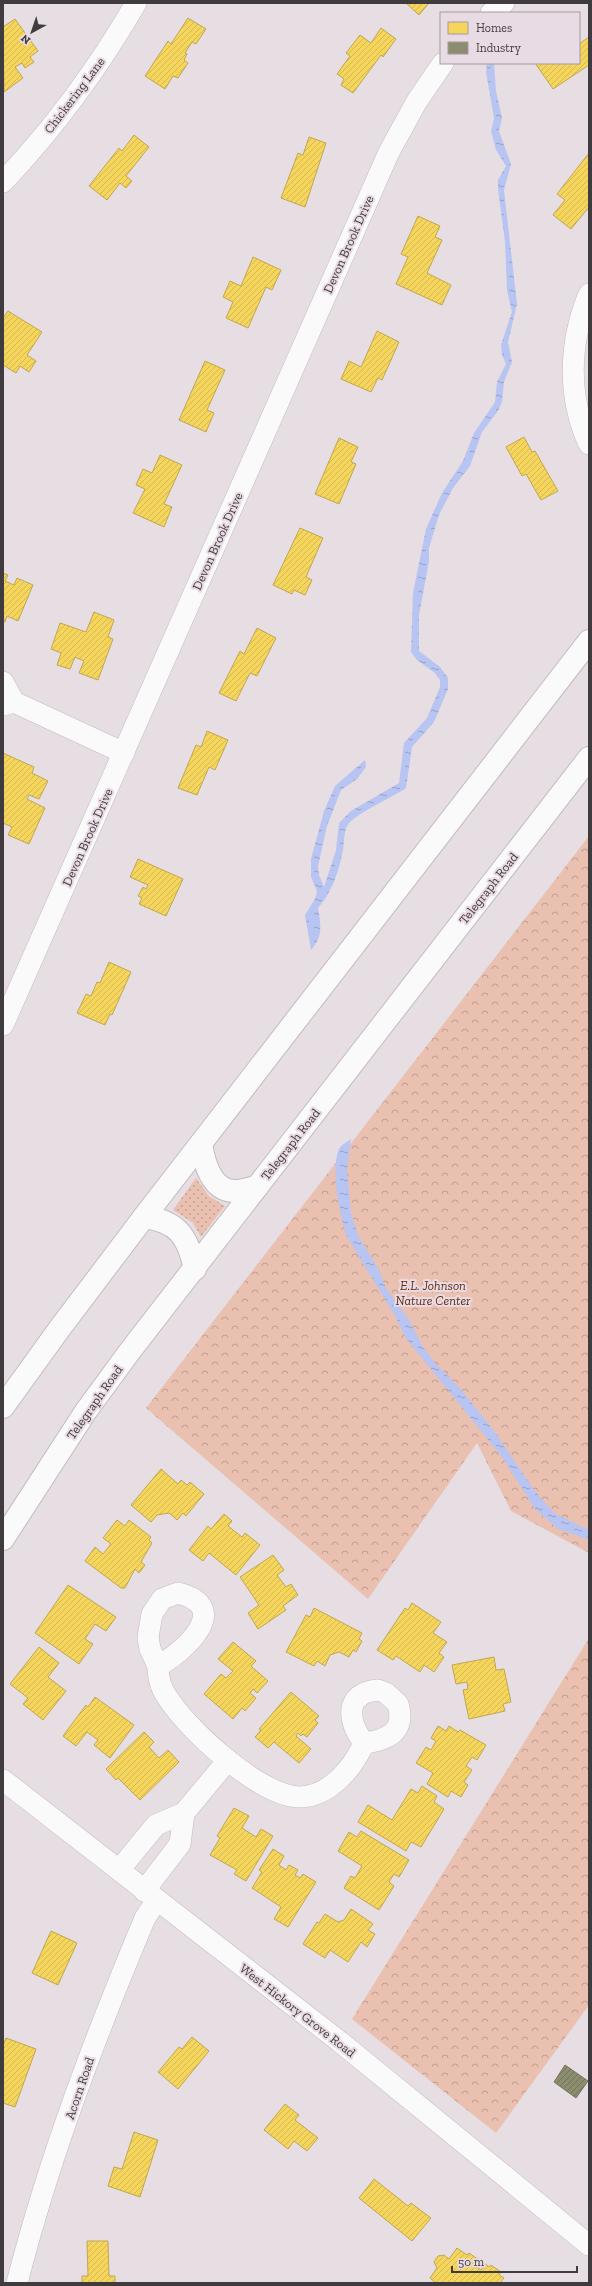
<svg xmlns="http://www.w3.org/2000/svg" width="592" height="2286" font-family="'Zilla Slab',serif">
<defs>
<pattern id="grass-dots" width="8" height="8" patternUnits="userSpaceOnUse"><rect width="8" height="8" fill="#eac1b1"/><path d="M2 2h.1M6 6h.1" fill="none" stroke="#bf9e91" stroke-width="1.8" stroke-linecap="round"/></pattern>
<pattern id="park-crowns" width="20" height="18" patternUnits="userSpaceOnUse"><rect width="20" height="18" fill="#eac1b1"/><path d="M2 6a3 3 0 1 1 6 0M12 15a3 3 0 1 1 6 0" fill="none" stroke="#bf9e91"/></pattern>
<pattern id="water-ripples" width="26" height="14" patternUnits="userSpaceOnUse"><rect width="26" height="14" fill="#b8c4f1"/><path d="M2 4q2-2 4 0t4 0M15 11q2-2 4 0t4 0" fill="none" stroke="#97a0c5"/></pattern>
<pattern id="homes-hatch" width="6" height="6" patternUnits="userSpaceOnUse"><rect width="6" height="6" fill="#f6d55c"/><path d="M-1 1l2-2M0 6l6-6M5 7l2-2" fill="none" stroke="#d4b851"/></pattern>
<pattern id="industry-hatch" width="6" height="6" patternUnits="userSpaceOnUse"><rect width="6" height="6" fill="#8c8c6e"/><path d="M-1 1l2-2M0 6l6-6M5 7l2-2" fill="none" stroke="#74745c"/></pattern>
</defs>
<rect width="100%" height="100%" fill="#e6dee3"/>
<polygon fill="url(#grass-dots)" points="196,1178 209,1196 225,1206 201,1237 193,1223 173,1210"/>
<g fill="url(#park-crowns)">
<polygon points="589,836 589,1553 511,1511 477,1443 368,1599 146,1408"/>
<polygon points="589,1638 589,2005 496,2133 352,2019"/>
</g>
<g fill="url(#water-ripples)">
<path d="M 487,63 L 494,63 L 496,91 L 502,118 L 499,131 L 511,164 L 504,190 L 517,304 L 508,342 L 512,362 L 504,382 L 502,402 L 498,411 L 482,432 L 470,466 L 453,488 L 439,515 L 429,548 L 429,561 L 419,615 L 419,651 L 440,667 L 448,678 L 448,689 L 434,722 L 412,747 L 406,788 C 392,798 355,813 347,826 C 344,832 344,843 343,850 C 339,870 332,893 318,908 C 321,925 323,937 311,950 L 305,915 L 315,899 L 317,891 L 311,877 L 311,859 L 324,811 L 335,786 L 365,760 L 366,767 L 357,779 L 341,790 L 327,826 L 318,866 L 319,875 L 324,887 L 336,850 L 339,823 L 351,811 L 399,783 L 404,743 L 427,718 L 440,687 L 440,680 L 435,673 L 417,660 L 411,652 L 413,593 L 426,529 L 442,493 L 463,461 L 474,433 L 495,402 L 497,382 L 506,364 L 502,355 L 501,345 L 512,312 L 507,290 L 505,242 L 498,189 L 498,180 L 506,166 L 496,150 L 491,131 L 494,118 L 486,72 Z"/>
<path d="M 351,1139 L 347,1170 L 351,1213 L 358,1235 L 379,1270 L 386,1288 L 410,1321 L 423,1347 L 435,1363 L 460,1388 L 495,1432 L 534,1490 L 554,1513 L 589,1530 L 589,1540 L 558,1529 L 535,1509 L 502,1457 L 405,1337 L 395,1316 L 347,1237 C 340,1216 330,1170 339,1149 C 341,1145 347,1142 351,1139 Z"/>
</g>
<g fill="url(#homes-hatch)" stroke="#bfa753">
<polygon points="406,3 429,3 419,15"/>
<polygon points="188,18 206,29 196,44 192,42 185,53 187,54 184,60 188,63 178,78 173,76 165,89 145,76 168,41 171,44"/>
<polygon points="15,19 38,51 30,57 34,62 25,68 22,63 15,67 23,78 4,92 3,27"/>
<polygon points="381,28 396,39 383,57 381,55 353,93 341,85 344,79 337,74 350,56 346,53 360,35 371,43"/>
<polygon points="589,37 589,65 553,89 535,63 579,63 579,44"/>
<polygon points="134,135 149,147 126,176 132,181 126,188 120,183 107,200 89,186 119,148 122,151"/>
<polygon points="309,137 326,143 305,207 281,198 298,153 303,155"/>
<polygon points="589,153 589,207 571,229 553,215 565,200 557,194"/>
<polygon points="418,216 440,226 435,237 442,240 427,273 451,285 442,305 396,284 408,257 401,254"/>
<polygon points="253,257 281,270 272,290 266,287 248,328 226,318 233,302 223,297 230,281 241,286"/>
<polygon points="8,311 42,332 27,355 36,361 29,372 20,366 16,373 3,365 3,318"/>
<polygon points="377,331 399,342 382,380 378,378 371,392 341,379 349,361 361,367"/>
<polygon points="205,361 225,370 207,410 214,413 206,432 179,420"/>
<polygon points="524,437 532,452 535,451 558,491 541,500 526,474 522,476 506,447"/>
<polygon points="339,438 358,447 351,462 356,464 339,504 315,494"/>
<polygon points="160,455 182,465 164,504 172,507 164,527 133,513 145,489 136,485 143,469 152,473"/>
<polygon points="300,528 323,538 306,577 312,580 305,595 294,590 292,594 273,585"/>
<polygon points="3,573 8,575 5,581 14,585 17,578 33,585 18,621 7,616 5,622 3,621"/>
<polygon points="94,612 114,620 108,637 113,639 98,680 79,673 84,661 75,657 70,669 57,665 61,653 51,649 60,623 86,632"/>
<polygon points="257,628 276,638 257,676 250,673 236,701 219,693 240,651 244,654"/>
<polygon points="207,731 228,740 215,770 209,767 197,795 178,788 196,745 201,747"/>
<polygon points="3,753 34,767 32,773 48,781 39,799 29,795 27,799 45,808 29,844 8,835 12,827 3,823"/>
<polygon points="138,859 183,879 166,916 139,904 142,898 138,896 143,887 146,889 148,885 130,877"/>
<polygon points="109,962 131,972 112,1015 110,1014 105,1025 77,1013 86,994 91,996 97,982 100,983"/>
<polygon points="161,1469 178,1484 181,1480 187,1485 190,1482 204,1494 186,1516 183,1513 177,1520 169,1513 157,1515 151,1522 131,1505"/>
<polygon points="224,1514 232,1521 228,1526 242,1537 245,1533 260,1545 236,1575 209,1553 203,1561 189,1550 208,1526 211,1529"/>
<polygon points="117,1520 125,1526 129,1520 151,1537 149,1540 152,1543 141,1562 145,1565 139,1573 135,1569 125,1588 121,1588 85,1561 95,1547 103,1554 111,1544 103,1538"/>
<polygon points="273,1555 284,1570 277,1575 286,1587 291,1584 298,1595 283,1606 286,1610 258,1629 248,1613 259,1605 240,1577"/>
<polygon points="68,1585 116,1617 106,1631 95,1624 85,1639 93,1644 79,1664 35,1633"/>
<polygon points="412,1603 441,1622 433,1633 447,1642 439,1653 444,1657 434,1672 424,1665 420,1672 396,1656 393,1660 377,1650 405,1608 408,1610"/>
<polygon points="314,1608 362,1633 359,1639 362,1641 356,1652 353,1650 349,1657 339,1652 330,1655 325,1666 317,1661 314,1666 286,1652 306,1615 310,1617"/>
<polygon points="233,1642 256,1661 251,1666 268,1681 257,1693 253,1689 250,1693 256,1698 245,1711 242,1708 233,1719 204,1694 221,1674 226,1678 233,1671 218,1659"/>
<polygon points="39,1647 59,1663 48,1677 66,1691 43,1720 23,1704 28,1698 10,1684"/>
<polygon points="494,1657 496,1670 504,1669 511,1702 503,1704 505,1711 469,1719 463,1690 468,1689 467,1682 456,1684 452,1665"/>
<polygon points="291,1692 319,1716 315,1720 318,1723 307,1737 303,1734 301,1736 298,1733 296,1736 311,1749 299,1763 274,1742 268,1748 255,1737 261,1730 259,1729"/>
<polygon points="95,1697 134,1725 110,1758 94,1745 98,1740 87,1732 76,1746 63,1736 86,1705 88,1707"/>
<polygon points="438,1726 446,1731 449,1726 458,1732 460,1730 486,1745 477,1760 472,1757 466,1766 472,1770 464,1782 468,1785 461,1797 451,1791 448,1797 427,1784 433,1773 416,1763 426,1747 431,1750 436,1741 431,1738"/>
<polygon points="144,1732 154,1742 149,1747 159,1758 168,1750 179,1762 140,1800 118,1778 116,1780 106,1769"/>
<polygon points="422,1786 437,1796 434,1802 444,1809 421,1847 411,1842 406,1851 358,1822 368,1805 392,1820 411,1789 418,1793"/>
<polygon points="234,1808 249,1816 242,1828 256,1837 261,1829 273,1836 246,1881 234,1874 237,1870 210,1855 220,1838 217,1836"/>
<polygon points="361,1831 409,1860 399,1877 394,1874 389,1882 394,1886 379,1910 344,1888 351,1876 355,1878 362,1866 338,1851 349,1832 357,1837"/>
<polygon points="273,1849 284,1856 279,1865 286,1870 289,1865 298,1870 295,1875 300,1878 303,1874 316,1882 288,1927 274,1919 281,1907 252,1888 262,1872 259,1870"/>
<polygon points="351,1909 373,1924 368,1930 375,1934 367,1947 361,1942 348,1962 330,1950 325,1958 303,1944 317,1922 319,1923 325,1914 338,1922 344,1920"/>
<polygon points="51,1931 77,1943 58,1985 32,1973"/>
<polygon points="192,2037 209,2051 178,2089 158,2072 179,2047 182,2049"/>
<polygon points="6,2038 36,2049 15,2107 3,2103 3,2046"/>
<polygon points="285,2104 299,2115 295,2120 318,2138 307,2151 294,2141 288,2149 264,2130"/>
<polygon points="134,2132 158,2140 140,2197 108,2186 114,2167 122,2169"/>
<polygon points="374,2179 408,2206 411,2203 431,2218 412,2241 359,2198"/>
<polygon points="87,2241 108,2241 109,2276 115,2276 115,2283 82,2283 82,2276 88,2276"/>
<polygon points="457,2248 467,2255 469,2253 479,2260 475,2266 481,2270 485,2264 490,2267 491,2265 501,2272 499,2275 504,2278 500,2283 436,2283 430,2278 437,2268 434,2262 438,2256 444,2255 449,2259"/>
</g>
<polygon fill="url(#industry-hatch)" stroke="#757460" points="565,2065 588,2081 576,2098 554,2082"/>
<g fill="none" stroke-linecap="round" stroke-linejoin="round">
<g stroke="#c2bbbf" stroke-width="22">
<g id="minor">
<polyline points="491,13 504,3"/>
<path d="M 3,182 C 54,128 99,67 136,3"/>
<path d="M 589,294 C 569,342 567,396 589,444"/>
<polyline points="3,682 14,702"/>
<polyline points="3,705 14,702 124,753"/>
<polyline points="3,1025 389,152 417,101 443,63"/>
<path d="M 178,1593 C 234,1607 184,1652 158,1666 L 150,1649 L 148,1637 L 152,1614 L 162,1599 Z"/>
<path d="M 158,1666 C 158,1675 159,1682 163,1690 C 181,1725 260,1797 300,1797 C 330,1796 353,1768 364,1743"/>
<path d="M 378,1690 L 386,1693 L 398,1704 C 406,1732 388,1740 364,1743 C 348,1722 343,1693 378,1690 Z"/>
<polyline points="3,1780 339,2041 589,2245"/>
<polyline points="119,1870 156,1825 184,1813 228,1760"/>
<polyline points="144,1891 180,1844 184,1813"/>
<path d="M 17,2283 C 49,2158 95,2037 145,1918 L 157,1900"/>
</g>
</g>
<g stroke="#c2bbbf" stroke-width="24">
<g id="highway">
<path d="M 201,1144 C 204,1162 211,1192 236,1191 C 243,1191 250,1188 257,1187"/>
<path d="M 144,1217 C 178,1221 188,1237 195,1269"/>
<polyline points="3,1407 60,1328 144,1217 589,641"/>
<polyline points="3,1539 86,1411 130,1351 589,758"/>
</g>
</g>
<use href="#minor" stroke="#fbfafb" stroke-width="21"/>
<use href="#highway" stroke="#fbfafb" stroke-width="22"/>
</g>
<g text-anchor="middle" stroke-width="4" stroke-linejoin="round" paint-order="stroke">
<g font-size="13" fill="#403b3e" stroke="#e9dbe4">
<text transform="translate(74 95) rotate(-53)" y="5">Chickering Lane</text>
<text transform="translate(348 244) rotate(-66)" y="5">Devon Brook Drive</text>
<text transform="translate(217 541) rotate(-66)" y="5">Devon Brook Drive</text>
<text transform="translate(87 837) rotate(-66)" y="5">Devon Brook Drive</text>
<text transform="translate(488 888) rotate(-52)" y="5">Telegraph Road</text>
<text transform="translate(290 1144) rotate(-52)" y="5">Telegraph Road</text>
<text transform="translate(94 1402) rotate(-55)" y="5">Telegraph Road</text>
<text transform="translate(298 2010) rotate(38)" y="5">West Hickory Grove Road</text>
<text transform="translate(79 2088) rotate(-71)" y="5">Acorn Road</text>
</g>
<g font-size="13" font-style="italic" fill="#622d10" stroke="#e9dbe4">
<text x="433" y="1290">E.L. Johnson<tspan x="433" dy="15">Nature Center</tspan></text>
</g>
</g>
<rect width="592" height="2286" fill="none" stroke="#403b3e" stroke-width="8"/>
<rect x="440" y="12" width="140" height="52" fill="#e9dbe4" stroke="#a59ba2"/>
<rect x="448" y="22" width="20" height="12" fill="#f6d55c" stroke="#a59ba2"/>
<text x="476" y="32" font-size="12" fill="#403b3e">Homes</text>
<rect x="448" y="42" width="20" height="12" fill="#8c8c6e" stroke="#a59ba2"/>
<text x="476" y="52" font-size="12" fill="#403b3e">Industry</text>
<g transform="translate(32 32) rotate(220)" stroke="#e9dbe4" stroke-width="3" paint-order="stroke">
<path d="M0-3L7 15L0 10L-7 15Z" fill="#403b3e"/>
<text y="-6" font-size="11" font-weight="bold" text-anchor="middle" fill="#403b3e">N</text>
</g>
<path d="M452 2266v6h125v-6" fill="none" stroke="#403b3e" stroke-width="2"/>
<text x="458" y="2266" font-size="12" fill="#403b3e" stroke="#e9dbe4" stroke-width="3" paint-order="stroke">50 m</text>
</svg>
